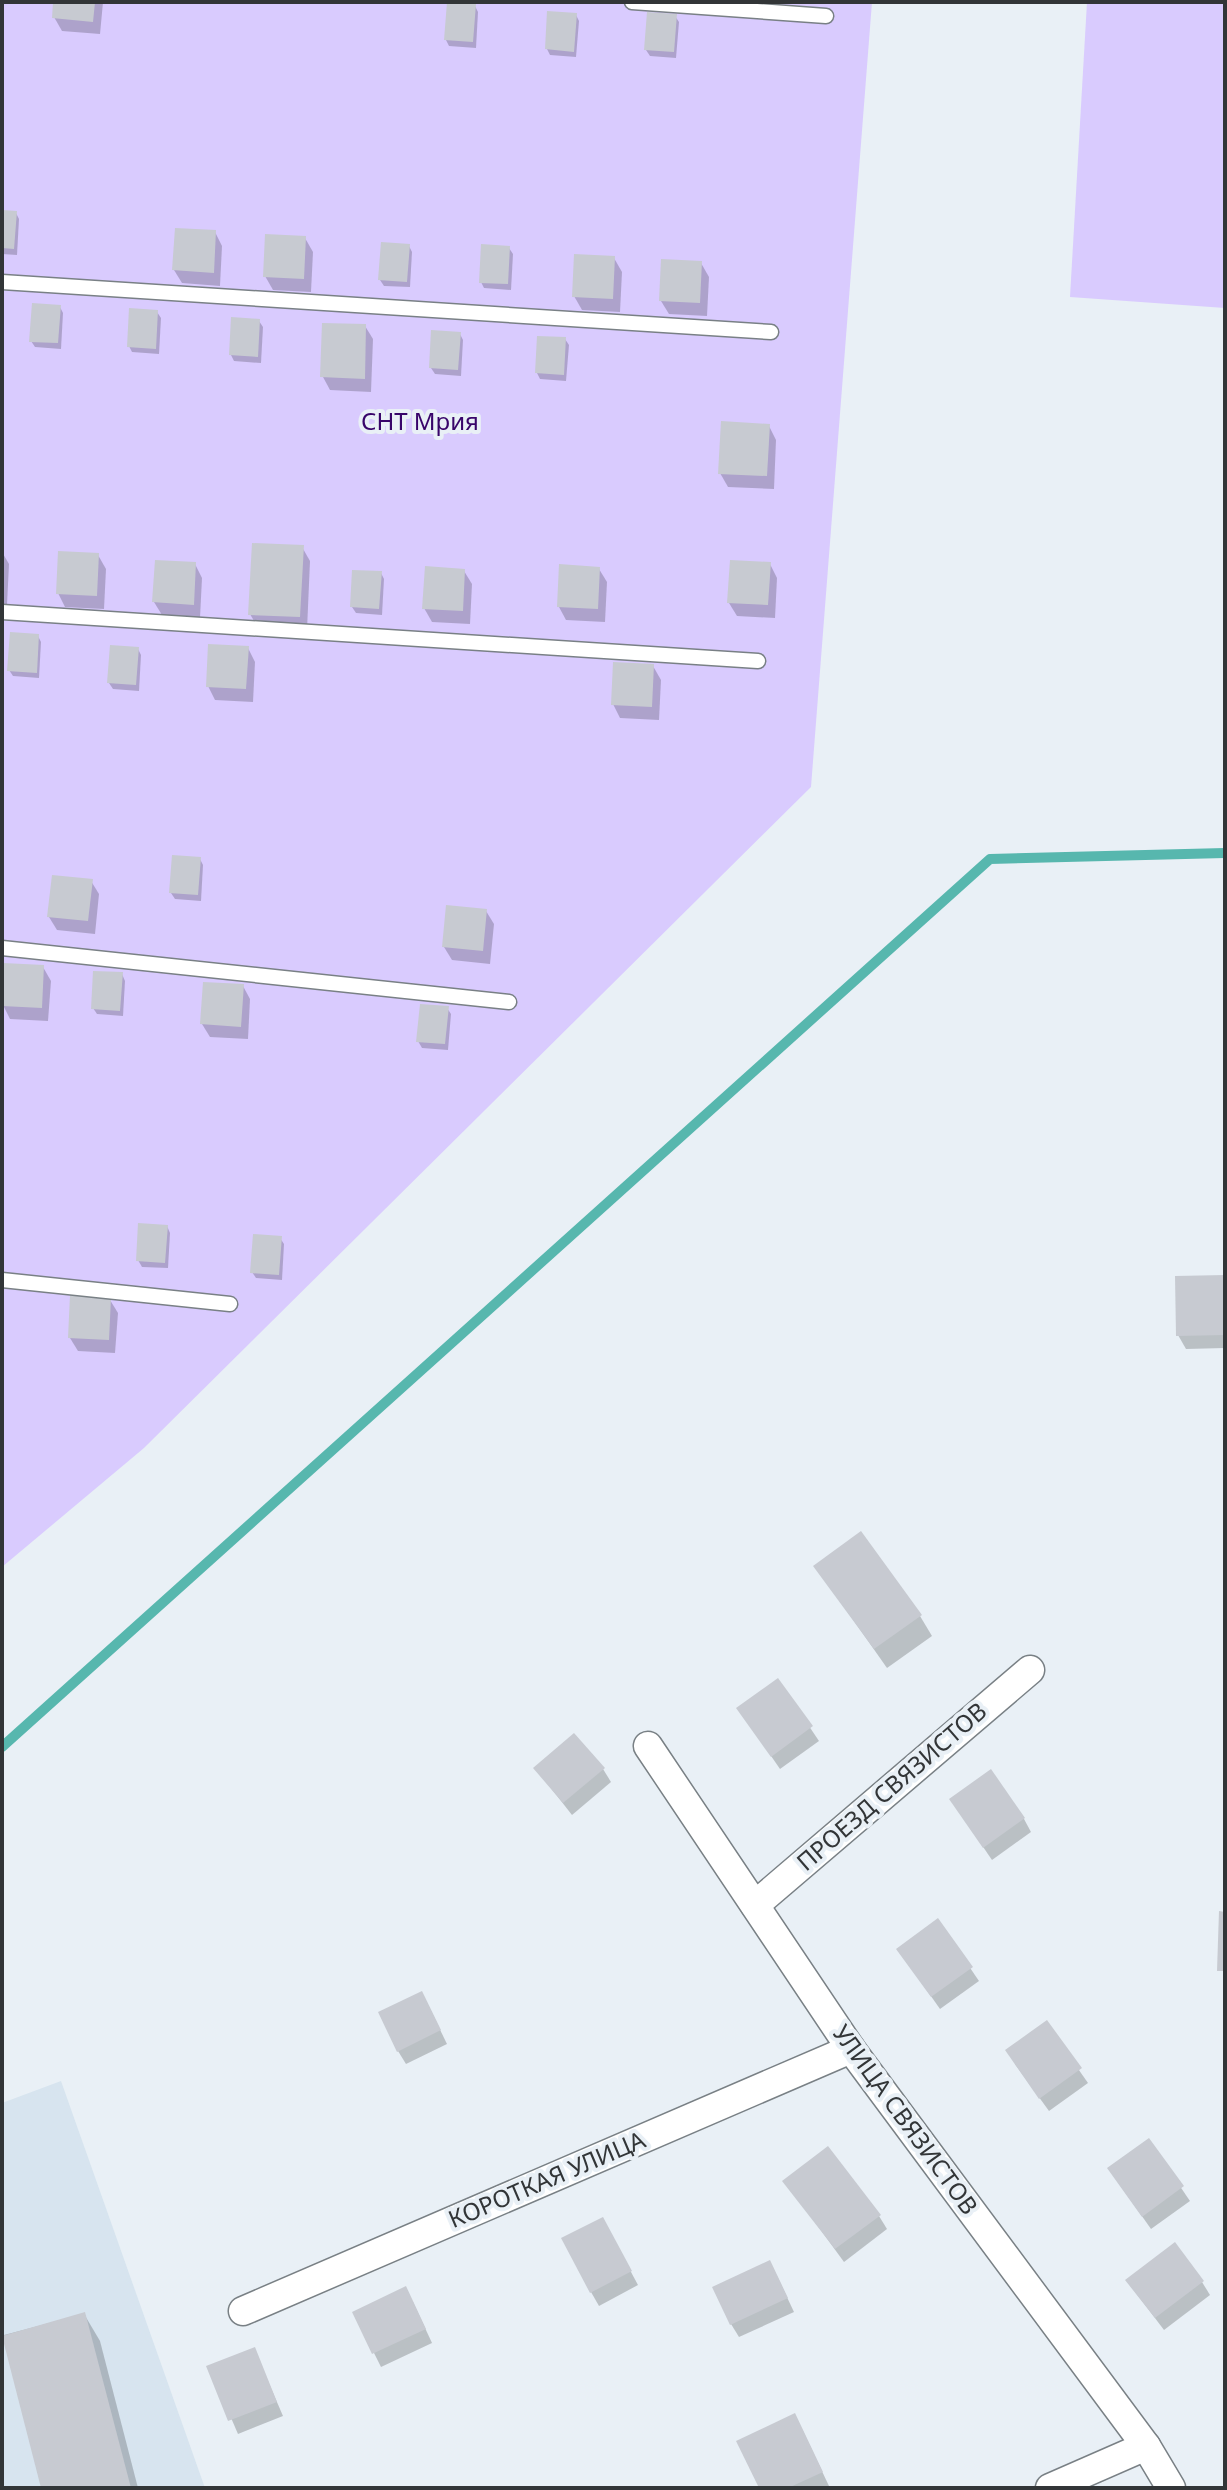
<svg xmlns="http://www.w3.org/2000/svg" width="1227" height="2490" font-family="'Noto Sans',sans-serif">
<rect width="100%" height="100%" fill="#e9f0f6"/>
<polygon fill="#d7e4ef" points="61,2081 205,2488 2,2488 2,2103"/>
<g fill="#d9cbfe">
<polygon points="2,2 872,2 811,787 144,1448 2,1567"/>
<polygon points="1087,2 1225,2 1225,308 1070,297"/>
</g>
<g fill="#0003">
<polygon points="55,2 103,2 100,34 62,31 54,17"/>
<polygon points="475,6 478,12 476,48 449,46 446,40"/>
<polygon points="576,15 579,21 576,57 550,55 547,49"/>
<polygon points="675,16 679,22 676,58 650,56 646,50"/>
<polygon points="2,212 16,213 19,219 17,255 2,254"/>
<polygon points="215,232 222,246 220,286 182,283 174,270"/>
<polygon points="305,238 313,252 311,292 273,290 265,276"/>
<polygon points="409,246 412,252 410,287 384,286 380,280"/>
<polygon points="509,248 513,254 511,290 484,288 481,282"/>
<polygon points="614,258 622,272 620,312 582,310 574,296"/>
<polygon points="701,263 709,277 707,316 669,314 661,301"/>
<polygon points="60,307 63,313 61,349 35,347 31,341"/>
<polygon points="157,312 161,318 159,354 132,352 129,346"/>
<polygon points="259,321 263,327 261,363 234,361 231,355"/>
<polygon points="365,326 373,339 371,392 330,390 323,377"/>
<polygon points="460,334 463,340 461,376 435,374 431,368"/>
<polygon points="565,339 569,345 566,381 540,379 537,373"/>
<polygon points="769,426 776,440 774,489 728,487 720,473"/>
<polygon points="302,547 310,561 307,630 258,628 250,614"/>
<polygon points="2,552 9,564 7,605 2,604"/>
<polygon points="98,555 106,569 104,609 65,607 58,593"/>
<polygon points="195,564 202,578 200,618 162,615 154,602"/>
<polygon points="770,564 777,578 775,618 737,616 729,603"/>
<polygon points="599,569 607,582 605,622 566,620 559,607"/>
<polygon points="464,571 472,584 470,624 432,622 424,608"/>
<polygon points="381,573 384,579 382,615 356,613 352,607"/>
<polygon points="38,636 41,642 39,678 13,676 9,670"/>
<polygon points="248,648 255,662 253,702 215,700 208,686"/>
<polygon points="138,649 141,655 139,691 113,689 109,683"/>
<polygon points="653,666 661,680 659,720 620,718 613,704"/>
<polygon points="200,859 203,865 201,901 175,899 171,893"/>
<polygon points="91,881 99,894 95,934 57,930 49,917"/>
<polygon points="486,911 494,924 490,964 452,960 444,947"/>
<polygon points="43,967 51,981 48,1021 10,1019 3,1005"/>
<polygon points="122,974 125,981 123,1016 97,1014 93,1008"/>
<polygon points="243,986 250,999 248,1039 210,1037 202,1024"/>
<polygon points="447,1008 451,1014 448,1050 422,1048 418,1041"/>
<polygon points="167,1226 170,1233 168,1268 142,1267 138,1260"/>
<polygon points="280,1238 284,1244 282,1280 256,1278 252,1272"/>
<polygon points="1225,1277 1225,1348 1186,1349 1178,1335"/>
<polygon points="110,1300 118,1313 115,1353 78,1351 70,1338"/>
<polygon points="816,1567 920,1616 932,1636 887,1668"/>
<polygon points="778,1680 819,1741 780,1769 739,1709"/>
<polygon points="536,1769 603,1769 611,1782 572,1815"/>
<polygon points="951,1800 1024,1819 1031,1832 992,1860"/>
<polygon points="938,1921 979,1981 940,2009 907,1962"/>
<polygon points="429,2007 447,2044 406,2064 398,2051"/>
<polygon points="1046,2023 1088,2083 1049,2111 1015,2064"/>
<polygon points="1149,2141 1190,2201 1151,2229 1118,2182"/>
<polygon points="785,2181 879,2216 887,2229 844,2262"/>
<polygon points="610,2233 638,2285 599,2306 591,2292"/>
<polygon points="777,2276 794,2312 739,2337 731,2324"/>
<polygon points="1202,2282 1210,2295 1164,2330 1136,2293"/>
<polygon points="413,2302 432,2343 381,2367 354,2313"/>
<polygon points="84,2314 100,2341 138,2488 43,2488 4,2335"/>
<polygon points="254,2349 283,2416 238,2434 209,2367"/>
<polygon points="802,2429 829,2486 761,2488"/>
</g>
<g fill="none" stroke-linecap="round" stroke-linejoin="round">
<polyline stroke="#57b7ae" stroke-width="10" points="2,1747 990,859 1225,853"/>
</g>
<g fill="#c7cad1">
<polygon points="53,2 95,2 93,22 52,18"/>
<polygon points="447,2 476,4 473,42 444,40"/>
<polygon points="547,11 577,13 574,52 545,49"/>
<polygon points="647,12 677,14 674,52 644,50"/>
<polygon points="2,210 17,211 14,249 2,248"/>
<polygon points="175,228 216,230 214,273 172,270"/>
<polygon points="265,234 306,236 304,279 263,277"/>
<polygon points="381,242 410,244 407,282 378,280"/>
<polygon points="481,244 510,246 508,284 479,283"/>
<polygon points="574,254 615,256 613,299 572,297"/>
<polygon points="661,259 702,261 700,303 659,301"/>
<polygon points="32,303 61,305 58,343 29,342"/>
<polygon points="129,308 158,310 156,349 127,347"/>
<polygon points="231,317 260,319 258,357 229,355"/>
<polygon points="322,323 366,324 365,379 320,377"/>
<polygon points="431,330 461,332 458,370 429,368"/>
<polygon points="537,336 566,337 564,375 535,373"/>
<polygon points="721,421 770,424 767,476 718,474"/>
<polygon points="252,543 304,545 300,617 248,615"/>
<polygon points="58,551 99,553 97,596 56,594"/>
<polygon points="155,560 196,562 194,605 152,602"/>
<polygon points="730,560 771,562 768,605 727,603"/>
<polygon points="559,564 600,567 598,609 557,607"/>
<polygon points="425,566 465,569 463,611 422,609"/>
<polygon points="352,570 382,571 379,609 350,607"/>
<polygon points="10,632 39,634 37,673 7,671"/>
<polygon points="208,644 249,646 246,689 206,687"/>
<polygon points="110,645 139,647 136,685 107,683"/>
<polygon points="613,662 654,664 652,707 611,705"/>
<polygon points="172,855 201,857 198,895 169,893"/>
<polygon points="52,875 93,879 88,921 47,917"/>
<polygon points="446,905 487,909 483,951 442,947"/>
<polygon points="3,963 44,965 42,1008 2,1006"/>
<polygon points="93,971 123,972 120,1011 91,1009"/>
<polygon points="203,982 244,984 241,1027 200,1024"/>
<polygon points="420,1004 449,1006 445,1044 416,1042"/>
<polygon points="138,1223 168,1225 165,1263 136,1261"/>
<polygon points="253,1234 282,1236 279,1275 250,1273"/>
<polygon points="1225,1275 1225,1335 1176,1336 1175,1276"/>
<polygon points="70,1295 111,1298 109,1340 68,1338"/>
<polygon points="861,1531 922,1615 874,1649 813,1566"/>
<polygon points="778,1678 813,1726 771,1757 736,1708"/>
<polygon points="574,1733 605,1768 563,1803 533,1768"/>
<polygon points="991,1769 1025,1818 983,1848 949,1799"/>
<polygon points="1219,1911 1225,1912 1225,1971 1217,1971"/>
<polygon points="938,1918 973,1967 931,1997 896,1949"/>
<polygon points="422,1991 441,2030 397,2052 378,2012"/>
<polygon points="1047,2020 1082,2068 1039,2099 1005,2050"/>
<polygon points="1149,2138 1184,2186 1142,2217 1107,2168"/>
<polygon points="828,2146 881,2215 835,2249 782,2181"/>
<polygon points="603,2217 632,2271 590,2293 561,2238"/>
<polygon points="1175,2242 1204,2281 1155,2318 1125,2280"/>
<polygon points="770,2260 788,2298 730,2325 712,2287"/>
<polygon points="406,2286 426,2329 372,2354 352,2312"/>
<polygon points="85,2312 131,2488 41,2488 2,2336"/>
<polygon points="255,2347 277,2402 228,2421 206,2366"/>
<polygon points="795,2413 823,2472 788,2488 759,2488 736,2441"/>
</g>
<g fill="none" stroke-linecap="round" stroke-linejoin="round">
<g stroke="#798085" stroke-width="17">
<g id="lane">
<polyline points="632,2 826,16"/>
<polyline points="2,282 771,332"/>
<polyline points="2,612 758,661"/>
<polyline points="2,948 509,1002"/>
<polyline points="2,1280 230,1304"/>
</g>
</g>
<g stroke="#798085" stroke-width="31">
<g id="street">
<polyline points="648,1746 851,2049 1146,2446 1171,2488"/>
<polyline points="755,1905 1030,1670"/>
<polyline points="243,2311 851,2049"/>
<polyline points="1050,2488 1146,2446"/>
</g>
</g>
<use href="#lane" stroke="#fff" stroke-width="14"/>
<use href="#street" stroke="#fff" stroke-width="28"/>
</g>
<g text-anchor="middle" stroke-width="8" stroke-linejoin="round" paint-order="stroke">
<g font-size="24" fill="#38056a" stroke="#e9f0f6">
<text x="420" y="430">СНТ Мрия</text>
</g>
<g font-size="24" fill="#323537" stroke="#e9f0f6">
<text transform="translate(892 1787) rotate(-41)" y="8">ПРОЕЗД СВЯЗИСТОВ</text>
<text transform="translate(905 2120) rotate(54)" y="8">УЛИЦА СВЯЗИСТОВ</text>
<text transform="translate(547 2180) rotate(-23)" y="8">КОРОТКАЯ УЛИЦА</text>
</g>
</g>
<rect width="1227" height="2490" fill="none" stroke="#323537" stroke-width="8"/>
</svg>
